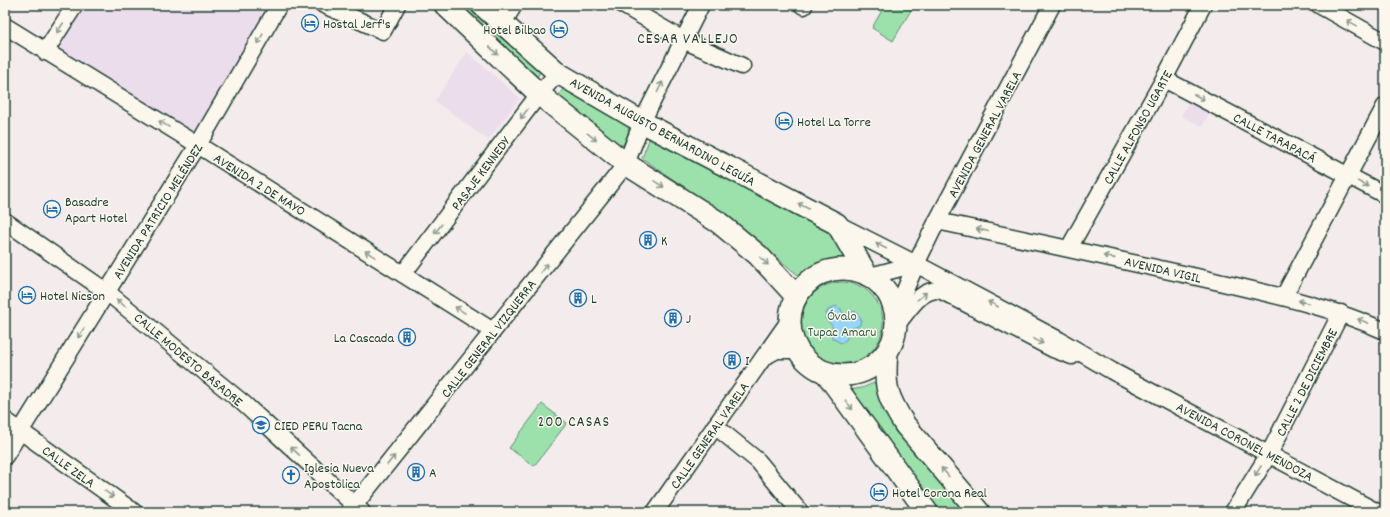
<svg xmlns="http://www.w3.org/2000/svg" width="1390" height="517" font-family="Dekko,sans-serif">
<rect width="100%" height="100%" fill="#f4ebec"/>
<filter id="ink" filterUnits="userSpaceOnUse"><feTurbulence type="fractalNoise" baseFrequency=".025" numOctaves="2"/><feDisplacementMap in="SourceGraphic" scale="8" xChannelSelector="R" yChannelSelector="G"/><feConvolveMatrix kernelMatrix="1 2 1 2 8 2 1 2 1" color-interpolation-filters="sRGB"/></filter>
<g filter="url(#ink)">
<g fill="#ecddec">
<polygon points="75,5 279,5 198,145 45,52"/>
<polygon points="467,52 520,98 488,140 435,101"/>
<polygon points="1188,102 1209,113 1202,126 1181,116"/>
</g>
<g fill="#9ce0ab" stroke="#5e8e70">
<polygon points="455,5 467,5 541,70 536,79"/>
<polygon points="885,5 914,5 893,41 872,28"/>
<path d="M 563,89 L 628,123 C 629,135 628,142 617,149 L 560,99 L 560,93 Z"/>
<polygon points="652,132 830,228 847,257 820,262 799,276 733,221 642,158"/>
<circle cx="842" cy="323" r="41"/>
<path d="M 874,383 C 877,386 878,399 883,406 L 880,408 L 966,512 L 940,512 L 849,390 L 862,388 Z"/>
<polygon points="542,404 567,423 534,466 509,448"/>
</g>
<path fill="#96d5f8" stroke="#6698aa" d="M 835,306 L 841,309 L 842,313 L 847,314 L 855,311 L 861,318 L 860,325 L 851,329 L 846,340 L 841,343 L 832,338 C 831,328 837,328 825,319 L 827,311 Z"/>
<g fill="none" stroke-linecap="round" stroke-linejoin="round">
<g stroke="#1f3d34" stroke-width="19">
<g id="minor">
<polyline points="324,5 383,31 397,5"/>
<polyline points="623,5 683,40 742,66"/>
<polyline points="802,5 804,6"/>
<polyline points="1319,5 1385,42"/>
<polyline points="503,23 514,5"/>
<polyline points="5,26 198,145 493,331"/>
<polyline points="45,52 75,5"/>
<polyline points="1164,79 1385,195"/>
<polyline points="5,221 107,292 243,403 362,512"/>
<path d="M 937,221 C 1024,239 1110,258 1197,277 C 1261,292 1324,304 1385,331"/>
<polyline points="837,224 916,264 1059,340 1112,371 1377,512"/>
<polyline points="1069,248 1164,79 1203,5"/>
<polyline points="403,274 539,94 558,73"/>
<polyline points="870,276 916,264"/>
<polyline points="1284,296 1385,106"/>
<polyline points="895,314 916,264 937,221 1052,5"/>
<path d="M 896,325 C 909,311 919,289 940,290 L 1053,349 L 1072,356"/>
<polyline points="764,357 777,350 797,350"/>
<polyline points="5,420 134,512"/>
<polyline points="715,426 758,461 800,512"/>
<polyline points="5,456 198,145 279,5"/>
<polyline points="349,512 626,164 642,122 701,5"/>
<polyline points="655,512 789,321"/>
<polyline points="1233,512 1269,454 1341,313"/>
</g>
</g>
<g stroke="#1f3d34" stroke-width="24">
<g id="major">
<polyline points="445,5 539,94 626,164 718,222 758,255 796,296"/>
<polyline points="482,5 558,73 642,122 837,224 867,275"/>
<circle cx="843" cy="322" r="53"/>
<path d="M 887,352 C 884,386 886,395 905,425 L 979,512"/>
<polyline points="826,373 927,512"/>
</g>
</g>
<use href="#minor" stroke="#fbf7ec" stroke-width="16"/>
<use href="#major" stroke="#fbf7ec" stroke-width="21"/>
</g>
<defs><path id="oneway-shaft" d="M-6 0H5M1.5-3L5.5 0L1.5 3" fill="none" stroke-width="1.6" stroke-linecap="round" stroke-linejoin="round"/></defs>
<g stroke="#8d9a90">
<use href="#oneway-shaft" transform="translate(1352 23) rotate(-151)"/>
<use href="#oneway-shaft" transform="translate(60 28) rotate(123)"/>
<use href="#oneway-shaft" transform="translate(260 39) rotate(120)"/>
<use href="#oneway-shaft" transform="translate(494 51) rotate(44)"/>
<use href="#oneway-shaft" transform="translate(660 87) rotate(-64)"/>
<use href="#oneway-shaft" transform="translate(1199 97) rotate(28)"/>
<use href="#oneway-shaft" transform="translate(524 114) rotate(127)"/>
<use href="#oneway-shaft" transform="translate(164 124) rotate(-149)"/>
<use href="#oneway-shaft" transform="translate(592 137) rotate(39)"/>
<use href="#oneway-shaft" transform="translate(659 184) rotate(31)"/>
<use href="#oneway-shaft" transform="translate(1363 184) rotate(27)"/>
<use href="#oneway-shaft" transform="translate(803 206) rotate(-152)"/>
<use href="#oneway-shaft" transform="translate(438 229) rotate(127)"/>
<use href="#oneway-shaft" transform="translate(982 230) rotate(-168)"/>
<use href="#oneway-shaft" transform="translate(881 246) rotate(-153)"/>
<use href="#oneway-shaft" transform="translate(370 254) rotate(-148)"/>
<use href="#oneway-shaft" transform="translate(1109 257) rotate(-167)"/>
<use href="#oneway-shaft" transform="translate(764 261) rotate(44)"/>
<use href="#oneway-shaft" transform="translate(544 268) rotate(-52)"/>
<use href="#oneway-shaft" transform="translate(922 296) rotate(-39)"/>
<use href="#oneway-shaft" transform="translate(1304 302) rotate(-164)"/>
<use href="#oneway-shaft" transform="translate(121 303) rotate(-141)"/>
<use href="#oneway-shaft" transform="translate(993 304) rotate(-152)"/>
<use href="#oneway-shaft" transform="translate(460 310) rotate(-148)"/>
<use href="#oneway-shaft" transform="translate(1363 321) rotate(-158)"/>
<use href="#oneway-shaft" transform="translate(81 333) rotate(122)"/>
<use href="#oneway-shaft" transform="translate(1038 341) rotate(28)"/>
<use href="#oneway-shaft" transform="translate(849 405) rotate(54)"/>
<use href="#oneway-shaft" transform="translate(295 451) rotate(-137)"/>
<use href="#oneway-shaft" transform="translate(391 460) rotate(-51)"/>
<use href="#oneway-shaft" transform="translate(1258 471) rotate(122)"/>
<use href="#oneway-shaft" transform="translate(945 472) rotate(-130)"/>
<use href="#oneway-shaft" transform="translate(109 494) rotate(36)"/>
</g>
</g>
<defs>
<g id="hotel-ring" transform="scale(0.9)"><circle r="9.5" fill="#fbf7ec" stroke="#1f6fb2" stroke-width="1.5"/><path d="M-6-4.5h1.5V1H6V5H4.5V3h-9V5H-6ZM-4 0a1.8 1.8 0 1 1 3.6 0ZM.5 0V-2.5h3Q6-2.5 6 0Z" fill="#1f6fb2"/></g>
<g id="building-ring" transform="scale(0.9)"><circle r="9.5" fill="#fbf7ec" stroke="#1f6fb2" stroke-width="1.5"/><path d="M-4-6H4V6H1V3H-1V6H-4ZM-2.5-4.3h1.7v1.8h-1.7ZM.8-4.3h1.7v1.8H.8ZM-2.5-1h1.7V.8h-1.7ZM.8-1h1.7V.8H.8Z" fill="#1f6fb2"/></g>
<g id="university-ring" transform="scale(0.9)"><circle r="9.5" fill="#fbf7ec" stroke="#1f6fb2" stroke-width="1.5"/><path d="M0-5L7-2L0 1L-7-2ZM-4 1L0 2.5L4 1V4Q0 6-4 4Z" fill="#1f6fb2"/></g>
<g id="church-ring" transform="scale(0.9)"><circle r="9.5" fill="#fbf7ec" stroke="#1f6fb2" stroke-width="1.5"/><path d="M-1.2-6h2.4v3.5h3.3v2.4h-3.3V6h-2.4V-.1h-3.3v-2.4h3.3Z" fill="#1f6fb2"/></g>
</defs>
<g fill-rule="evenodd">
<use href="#hotel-ring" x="310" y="23"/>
<use href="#hotel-ring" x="559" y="29"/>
<use href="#hotel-ring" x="784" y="121"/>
<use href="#hotel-ring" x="52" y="209"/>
<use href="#building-ring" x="648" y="240"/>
<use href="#hotel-ring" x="27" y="295"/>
<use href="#building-ring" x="578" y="298"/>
<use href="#building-ring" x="673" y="318"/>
<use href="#building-ring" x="407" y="337"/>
<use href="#building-ring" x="732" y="360"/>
<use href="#university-ring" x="261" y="425"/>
<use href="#building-ring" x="416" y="472"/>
<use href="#church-ring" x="291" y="475"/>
<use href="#hotel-ring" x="879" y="492"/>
</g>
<g text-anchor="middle" stroke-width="3" stroke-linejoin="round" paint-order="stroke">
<g font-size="14" fill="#1f3d34" stroke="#fbf7ec" text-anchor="start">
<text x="323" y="28">Hostal Jerf's</text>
<text x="546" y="34" text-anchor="end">Hotel Bilbao</text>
<text x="797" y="126">Hotel La Torre</text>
<text x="65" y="206">Basadre<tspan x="65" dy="16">Apart Hotel</tspan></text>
<text x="661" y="245">K</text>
<text x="40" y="300">Hotel Nicson</text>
<text x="591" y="303">L</text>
<text x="686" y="323">J</text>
<text x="394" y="342" text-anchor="end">La Cascada</text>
<text x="745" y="365">I</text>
<text x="274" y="430">CIED PERU Tacna</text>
<text x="304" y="472">Iglesia Nueva<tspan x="304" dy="16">Apostolica</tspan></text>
<text x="429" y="477">A</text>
<text x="892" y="497">Hotel Corona Real</text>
</g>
<g font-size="14" fill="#1f3d34" stroke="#fbf7ec">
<text transform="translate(1137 127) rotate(-61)" y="5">CALLE ALFONSO UGARTE</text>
<text transform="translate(663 131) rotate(29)" y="5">AVENIDA AUGUSTO BERNARDINO LEGUÍA</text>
<text transform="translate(984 134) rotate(-62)" y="5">AVENIDA GENERAL VARELA</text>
<text transform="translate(1275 137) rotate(28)" y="5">CALLE TARAPACÁ</text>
<text transform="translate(480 173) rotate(-53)" y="5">PASAJE KENNEDY</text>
<text transform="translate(260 184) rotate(32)" y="5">AVENIDA 2 DE MAYO</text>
<text transform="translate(157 211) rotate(-58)" y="5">AVENIDA PATRICIO MELÉNDEZ</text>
<text transform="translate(1163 269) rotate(13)" y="5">AVENIDA VIGIL</text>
<text transform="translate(488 338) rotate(-52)" y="5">CALLE GENERAL VIZQUERRA</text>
<text transform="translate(189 359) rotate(40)" y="5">CALLE MODESTO BASADRE</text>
<text transform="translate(1306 382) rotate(-63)" y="5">CALLE 2 DE DICIEMBRE</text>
<text transform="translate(709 435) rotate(-55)" y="5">CALLE GENERAL VARELA</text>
<text transform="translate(1245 441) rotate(28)" y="5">AVENIDA CORONEL MENDOZA</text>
<text transform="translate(69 466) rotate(36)" y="5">CALLE ZELA</text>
</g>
<g font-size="14" fill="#385e4c" stroke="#fbf7ec">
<text x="842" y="320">Óvalo<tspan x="842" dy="16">Tupac Amaru</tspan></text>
</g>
<g font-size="15" letter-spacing="1" fill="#1f3d34" stroke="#fbf7ec">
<text x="688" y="43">CESAR VALLEJO</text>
<text x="574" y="426">200 CASAS</text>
</g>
</g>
<rect width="1390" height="517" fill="none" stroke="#fbf7ec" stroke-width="20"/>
<rect x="10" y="10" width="1370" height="497" fill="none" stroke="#1f3d34" stroke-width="1.5" filter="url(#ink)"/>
</svg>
